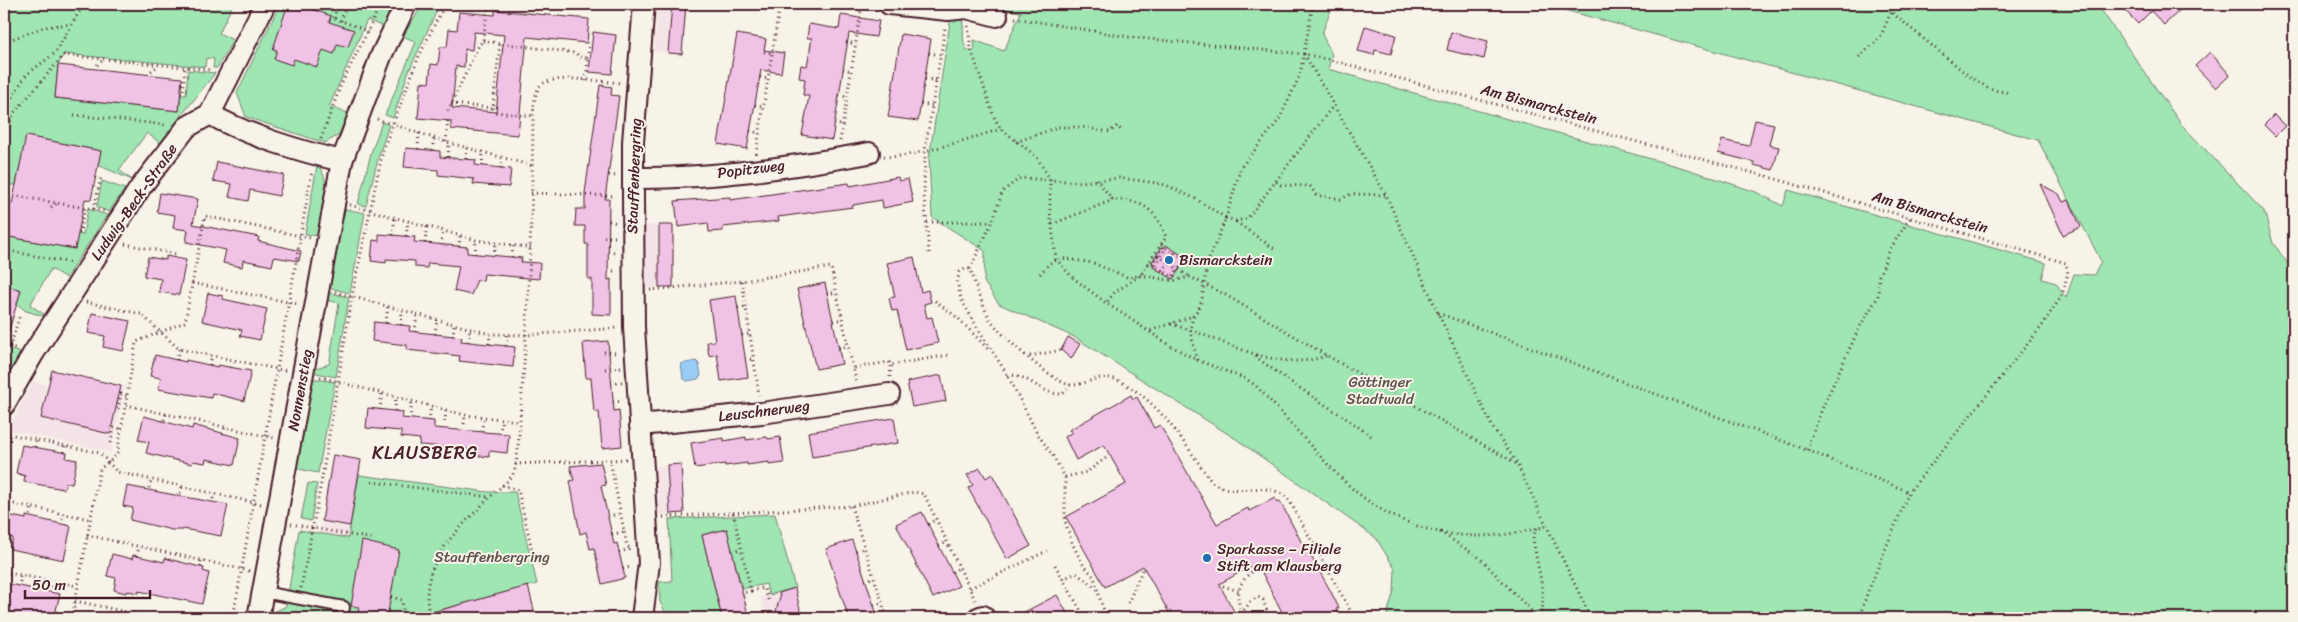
<svg xmlns="http://www.w3.org/2000/svg" width="2298" height="622" font-family="Sriracha,sans-serif">
<rect width="100%" height="100%" fill="#f7f3e8"/>
<filter id="ink" filterUnits="userSpaceOnUse"><feTurbulence type="fractalNoise" baseFrequency=".02" numOctaves="2"/><feDisplacementMap in="SourceGraphic" scale="10" xChannelSelector="R" yChannelSelector="G"/><feConvolveMatrix kernelMatrix="1 2 1 2 8 2 1 2 1" color-interpolation-filters="sRGB"/></filter>
<g filter="url(#ink)">
<g fill="#f5e4e7">
<polygon points="658,4 686,4 682,54 654,52"/>
<rect x="644" y="225" width="29" height="62"/>
<polygon points="52,370 125,386 111,452 8,430 33,381 48,385"/>
<polygon points="333,455 361,460 348,538 320,533"/>
<polygon points="681,464 684,513 655,515 653,466"/>
<polygon points="795,588 802,618 749,618 748,615 764,611 760,597"/>
</g>
<g fill="#9fe6b3" stroke="#74826f">
<polygon points="4,4 233,4 219,33 233,40 217,68 213,68 214,59 206,58 205,67 64,54 58,65 55,98 179,111 181,95 186,95 188,70 215,73 160,143 147,133 119,170 132,180 98,165 101,151 26,136 16,185 4,185"/>
<polygon points="280,4 394,4 386,28 367,20 329,107 348,113 339,135 325,143 246,117 237,93"/>
<polygon points="423,4 440,4 408,73 393,118 385,115 416,42 403,36"/>
<path d="M 967,4 L 1333,4 L 1322,34 L 1332,55 L 1328,69 L 1687,169 L 1756,192 L 1783,206 L 1788,190 L 2046,263 L 2042,279 L 2056,283 L 2066,298 L 2074,274 L 2094,275 L 2101,261 L 2038,140 L 1543,4 L 2097,4 L 2181,124 L 2264,211 L 2273,243 L 2294,272 L 2294,618 L 1386,618 L 1394,591 L 1395,569 L 1376,538 L 1236,439 L 1074,337 L 999,304 L 984,282 L 985,251 L 932,217 L 929,159 L 951,16 L 961,17 C 966,27 960,41 967,50 L 975,50 L 974,40 L 1004,51 L 1021,12 Z"/>
<polygon points="382,122 389,125 379,155 366,206 358,204 371,153"/>
<path d="M 317,165 C 335,182 321,215 318,236 L 305,234 Z"/>
<polygon points="102,181 125,189 109,212 97,207"/>
<polygon points="340,208 365,213 350,293 326,287"/>
<polygon points="88,209 107,215 66,278 51,269 30,305 44,314 43,316 26,311 17,304 21,290 4,285 4,236 75,249 78,234 83,235"/>
<polygon points="326,292 349,297 336,377 312,372 313,369 329,364 330,359 339,303 325,300"/>
<polygon points="8,349 22,353 8,376 4,375 4,363"/>
<polygon points="310,378 335,382 318,473 294,468"/>
<polygon points="359,475 488,492 515,492 537,584 432,612 433,618 268,618 268,615 286,606 299,530 348,538"/>
<polygon points="308,483 317,484 311,521 301,519"/>
<polygon points="775,514 795,588 769,595 766,584 742,589 726,529 702,535 722,618 668,617 660,602 659,582 672,581 669,519"/>
</g>
<polygon fill="#97cdf5" stroke="#7887a4" points="696,361 699,364 701,376 698,379 687,381 683,378 681,364"/>
<g fill="none" stroke-linecap="round" stroke-linejoin="round">
<polyline stroke="#7887a4" stroke-width="5" points="2289,4 2293,8"/>
</g>
<g fill="#efc2e6" stroke="#4a1f2b" fill-rule="evenodd">
<polygon points="288,4 313,4 312,9 331,16 329,22 354,30 348,47 337,44 334,54 323,50 317,67 294,59 292,65 274,59 277,50 273,49"/>
<polygon points="672,4 686,4 682,54 668,53"/>
<polygon points="2119,4 2172,4 2179,11 2164,25 2151,11 2138,24"/>
<path d="M 495,10 L 589,19 L 587,43 L 527,37 L 518,135 L 451,129 L 451,121 L 418,118 L 421,82 L 429,83 L 431,64 L 438,65 L 440,47 L 447,47 L 449,29 L 457,30 L 459,12 L 495,15 ZM 474,32 L 504,35 L 496,112 L 452,108 L 456,66 L 464,67 L 465,49 L 472,50 Z"/>
<polygon points="841,15 879,21 876,37 849,33 832,140 802,135 809,96 803,95 805,79 799,78 801,65 807,66 812,38 807,38 809,24 839,29"/>
<polygon points="1365,26 1396,35 1391,54 1375,50 1374,55 1358,51"/>
<polygon points="593,32 616,35 612,74 589,72"/>
<polygon points="1451,32 1488,41 1484,59 1447,50"/>
<polygon points="737,34 766,39 764,50 784,53 781,73 761,70 747,149 718,144"/>
<polygon points="901,34 931,39 918,121 888,117"/>
<polygon points="2210,52 2230,75 2216,88 2195,66"/>
<polygon points="58,65 182,78 179,111 55,98"/>
<polygon points="600,85 612,87 611,95 619,96 605,199 609,199 608,280 611,279 611,315 592,314 592,279 588,279 588,244 585,244 585,226 575,226 576,209 585,209 585,193"/>
<polygon points="2274,115 2285,126 2275,136 2264,125"/>
<polygon points="1755,120 1774,124 1769,145 1779,147 1773,170 1754,165 1754,162 1718,153 1722,140 1749,146"/>
<polygon points="26,136 101,151 91,200 85,199 75,249 4,236 4,203 12,204"/>
<polygon points="406,148 440,151 440,157 476,160 475,165 511,169 509,187 473,184 474,179 438,175 438,170 404,167"/>
<polygon points="217,162 284,175 279,196 250,190 248,201 229,197 232,184 213,181"/>
<polygon points="898,177 899,181 908,179 913,202 883,208 882,200 853,205 853,207 778,217 779,221 723,227 723,231 709,232 708,223 678,227 675,201 730,197 730,200 849,183 850,186"/>
<polygon points="2040,184 2059,194 2063,202 2069,200 2081,227 2063,235"/>
<polygon points="160,193 198,199 193,224 259,237 258,241 301,251 299,261 274,257 272,266 243,260 242,267 223,263 226,250 186,242 188,230 173,228 175,215 157,212"/>
<rect x="659" y="225" width="14" height="62"/>
<polygon points="379,234 415,237 414,242 468,247 467,253 522,258 521,262 540,263 539,279 484,274 483,281 477,280 471,295 454,291 459,266 428,263 427,268 415,267 415,261 386,259 386,263 371,261 373,240 379,241"/>
<polygon points="1166,245 1186,258 1173,279 1153,267 1154,264 1152,262 1162,247 1164,248"/>
<polygon points="166,256 186,260 179,295 159,292 161,279 144,276 148,257 166,260"/>
<polygon points="914,257 921,292 928,290 931,302 924,304 927,318 932,317 938,343 906,350 897,310 892,311 889,298 895,297 887,263"/>
<polygon points="825,283 842,364 816,369 797,289"/>
<polygon points="4,285 21,290 7,337 4,337"/>
<polygon points="208,293 223,296 223,299 267,309 260,340 240,336 242,330 202,321"/>
<polygon points="736,296 748,377 721,381 717,354 709,356 707,342 715,341 709,300"/>
<polygon points="92,313 130,321 123,351 103,347 105,336 88,333"/>
<polygon points="374,322 410,326 409,331 462,337 461,341 515,347 513,367 459,361 460,356 407,350 407,345 372,341"/>
<polygon points="1068,337 1080,344 1071,359 1061,350"/>
<polygon points="608,341 614,411 619,410 622,446 602,448 599,412 594,412 591,378 586,378 583,343"/>
<polygon points="155,355 186,362 186,360 218,367 218,365 251,371 244,401 212,393 211,398 158,389 161,378 150,376"/>
<polygon points="52,370 121,386 110,434 41,418"/>
<polygon points="941,375 946,401 912,407 907,382"/>
<polygon points="1131,395 1133,399 1137,397 1154,428 1160,425 1217,524 1248,508 1249,511 1275,498 1277,502 1280,501 1306,551 1308,551 1330,590 1339,608 1336,609 1338,613 1328,618 1291,618 1289,614 1284,616 1257,563 1219,584 1235,613 1226,618 1172,618 1143,566 1105,587 1066,517 1126,484 1104,445 1076,460 1065,437 1072,432 1069,430"/>
<polygon points="368,408 403,412 402,418 434,421 434,428 509,434 507,453 489,451 489,457 470,455 471,449 419,445 420,439 401,437 401,431 366,428"/>
<polygon points="144,416 192,429 193,425 240,438 234,465 206,459 205,463 193,461 192,464 146,453 149,442 138,440"/>
<polygon points="894,418 898,443 812,457 808,432"/>
<polygon points="746,437 746,440 767,437 768,439 780,437 784,463 769,465 769,462 747,465 747,463 725,466 725,464 695,468 691,443 724,438 724,441"/>
<polygon points="22,445 67,453 66,458 77,460 72,484 66,483 64,489 24,482 25,476 16,473"/>
<polygon points="333,455 361,460 350,526 322,521"/>
<polygon points="601,463 606,485 601,486 614,544 617,543 625,578 602,584 594,548 590,549 586,532 580,534 570,481 574,480 570,466"/>
<polygon points="681,464 684,513 670,514 667,465"/>
<polygon points="980,468 986,478 992,474 1031,546 1007,559 968,488 973,485 967,475"/>
<polygon points="127,486 228,505 221,536 183,529 183,530 172,530 130,520 133,508 123,506"/>
<polygon points="922,512 959,586 933,598 896,524"/>
<polygon points="7,515 26,519 26,516 71,526 64,560 10,549 13,538 4,536"/>
<polygon points="727,529 737,572 749,618 722,618 702,535"/>
<polygon points="852,540 861,566 878,618 849,618 843,601 826,549"/>
<polygon points="362,541 399,550 387,618 357,618 359,607 351,606"/>
<polygon points="112,554 132,559 133,555 164,562 165,558 204,568 203,571 209,573 202,604 139,591 139,593 127,591 126,593 114,590 116,578 107,576"/>
<polygon points="4,583 60,594 54,618 8,618 10,607 4,605"/>
<polygon points="528,586 536,618 426,618 426,614"/>
<polygon points="795,588 802,618 774,618 780,597 779,593"/>
<polygon points="1057,595 1070,618 1013,618"/>
</g>
<g fill="none" stroke-linecap="round" stroke-linejoin="round">
<g stroke="#4a1f2b" stroke-width="14">
<polyline id="service" points="263,592 344,607 342,618"/>
</g>
<g stroke="#4a1f2b" stroke-width="24">
<g id="minor">
<polyline points="889,4 948,10 966,8 997,16"/>
<path d="M 210,114 C 245,135 303,152 342,161"/>
<path d="M 633,178 C 711,179 792,167 869,153"/>
<polyline points="4,405 33,354 140,188 187,127 210,114 265,4"/>
<polyline points="640,425 762,413 889,394"/>
<polyline points="258,618 342,161 381,56 406,4"/>
<polyline points="642,618 649,563 634,327 633,196 633,142 644,4"/>
<polyline points="978,618 983,616"/>
</g>
</g>
<g stroke="#4a1f2b" stroke-width="3" stroke-dasharray="1 4" stroke-linecap="butt">
<polyline points="1313,4 1300,75 1279,120 1241,167 1226,218 1236,221 1247,219 1333,106"/>
<polyline points="1890,4 1891,12 1969,76 1990,89 2010,93"/>
<polyline points="334,18 338,4"/>
<polyline points="1015,18 1129,37 1304,54 1330,60 1769,177 2066,263 2068,273 2062,295 2042,326 1909,492"/>
<polyline points="330,19 334,18 368,31"/>
<polyline points="341,21 346,4"/>
<path d="M 968,26 L 971,49 L 994,117 L 1001,129 L 1036,156 L 1050,179 L 1050,211 L 1056,259 L 1072,277 L 1106,303 L 1171,346 L 1197,360 L 1246,379 L 1255,385 C 1285,415 1311,448 1341,478 C 1397,534 1471,548 1546,526"/>
<polyline points="483,41 576,53 579,57 588,58 586,81"/>
<polyline points="4,42 44,27 71,24"/>
<polyline points="846,42 856,44"/>
<polyline points="764,52 772,53"/>
<polyline points="929,53 941,55"/>
<polyline points="1304,54 1386,195 1438,313 1493,428 1517,463"/>
<polyline points="1859,57 1880,38 1891,12"/>
<polyline points="588,58 589,43"/>
<polyline points="97,65 104,59"/>
<polyline points="843,69 851,71"/>
<polyline points="151,71 159,65"/>
<polyline points="760,77 768,79"/>
<polyline points="925,79 937,81"/>
<polyline points="181,93 183,93 185,67"/>
<polyline points="839,95 847,97"/>
<polyline points="451,104 493,108 500,43"/>
<polyline points="921,104 933,106"/>
<polyline points="755,105 764,106"/>
<polyline points="493,108 495,112 533,116"/>
<polyline points="4,110 26,75 55,53 84,4"/>
<polyline points="448,111 479,45 483,41 488,4"/>
<polyline points="74,115 167,125"/>
<polyline points="377,119 446,142 533,166"/>
<polyline points="834,124 842,125"/>
<polyline points="750,131 759,133"/>
<polyline points="4,135 15,112 64,55 212,70"/>
<polyline points="321,139 340,87 375,16 378,4"/>
<polyline points="840,141 862,4"/>
<polyline points="446,142 448,121"/>
<polyline points="1016,142 1058,127 1081,127 1110,132 1117,126 1123,132"/>
<polyline points="418,149 419,133"/>
<polyline points="432,150 434,138"/>
<polyline points="756,154 780,4"/>
<path d="M 884,156 C 903,161 978,136 1001,129"/>
<polyline points="448,157 449,143"/>
<polyline points="466,159 467,148"/>
<polyline points="482,166 483,152"/>
<polyline points="501,168 502,158"/>
<polyline points="609,175 617,176"/>
<path d="M 1096,179 L 1113,200 C 1141,199 1157,210 1166,237 L 1141,275 L 1115,292 L 1106,303"/>
<polyline points="1276,182 1281,185 1310,186 1316,195 1341,199 1351,194 1386,195"/>
<polyline points="531,193 616,196"/>
<polyline points="4,194 104,211"/>
<polyline points="350,205 476,240 532,248"/>
<polyline points="51,207 58,203"/>
<polyline points="94,209 101,177"/>
<polyline points="609,221 617,223"/>
<polyline points="927,222 992,222"/>
<polyline points="1236,222 1276,250"/>
<polyline points="1052,224 1113,200"/>
<polyline points="79,233 80,233 85,207"/>
<polyline points="393,235 395,217"/>
<polyline points="406,236 408,221"/>
<polyline points="604,237 617,237"/>
<polyline points="425,243 427,226"/>
<polyline points="125,244 176,254"/>
<polyline points="441,245 443,230"/>
<polyline points="459,247 460,235"/>
<polygon points="1166,248 1184,259 1173,277 1155,266"/>
<polyline points="4,250 72,263"/>
<polyline points="608,252 617,252"/>
<polyline points="929,253 924,195 925,150 945,28"/>
<polyline points="475,254 476,240"/>
<polyline points="494,256 496,243"/>
<polyline points="1158,256 1190,277"/>
<polyline points="512,257 513,245"/>
<polyline points="1148,263 1152,265 1153,263 1164,245 1161,244"/>
<polyline points="970,269 992,222 1003,191 1020,178 1081,182 1119,178 1150,182 1166,185 1196,199 1226,218 1207,264 1202,300 1199,308 1193,316 1149,331"/>
<polyline points="608,271 617,271"/>
<polyline points="1163,271 1174,253"/>
<polyline points="1040,274 1050,263 1061,258 1093,263 1129,278 1141,275 1173,281 1190,277 1224,294 1326,355 1517,464 1591,618"/>
<polyline points="742,281 759,395"/>
<polyline points="192,283 298,304"/>
<polyline points="650,290 742,281 831,267 853,368"/>
<polyline points="335,292 490,334 526,335 618,328"/>
<polyline points="827,294 836,292"/>
<polyline points="935,301 958,318 989,350"/>
<polyline points="86,302 141,314 179,349 287,371"/>
<polyline points="738,308 746,307"/>
<polyline points="1438,313 1807,450 1909,492 1867,594 1859,618"/>
<path d="M 1193,316 L 1190,330 C 1235,345 1278,372 1326,356"/>
<polyline points="833,321 842,319"/>
<polyline points="386,323 388,306"/>
<polyline points="1171,324 1190,330 1197,360"/>
<polyline points="401,325 402,310"/>
<polyline points="415,332 417,314"/>
<polyline points="435,334 437,319"/>
<polyline points="742,335 750,334"/>
<polyline points="453,336 454,324"/>
<polyline points="468,342 470,328"/>
<polyline points="489,344 490,334"/>
<polyline points="4,345 18,349"/>
<polyline points="506,346 507,335"/>
<polyline points="10,347 20,315"/>
<polyline points="839,348 848,346"/>
<polyline points="604,352 618,353"/>
<polyline points="4,355 7,346"/>
<polyline points="1030,356 1062,350"/>
<path d="M 1255,356 C 1292,385 1333,408 1371,436"/>
<polyline points="177,360 179,349"/>
<polyline points="745,360 754,359"/>
<polyline points="210,365 212,356"/>
<polyline points="231,368 233,360"/>
<polyline points="605,369 621,367"/>
<path d="M 1008,376 C 1025,371 1042,396 1063,394 L 1070,385"/>
<polyline points="320,377 465,415 519,421"/>
<polyline points="890,377 891,365"/>
<polyline points="856,381 853,368 889,362 891,365 949,355"/>
<polyline points="611,383 622,382"/>
<polyline points="613,402 623,401"/>
<polyline points="126,405 274,438"/>
<polyline points="118,409 121,394 127,396"/>
<polyline points="380,410 382,392"/>
<polyline points="395,411 396,396"/>
<polyline points="410,419 412,400"/>
<polyline points="164,420 166,414"/>
<polyline points="429,421 431,406"/>
<polyline points="445,422 446,410"/>
<polyline points="464,424 465,415"/>
<polyline points="482,431 483,418"/>
<polyline points="4,433 100,453 117,472 261,504"/>
<polyline points="500,433 502,419"/>
<polyline points="223,434 225,427"/>
<polyline points="111,443 114,428 122,429"/>
<polyline points="35,447 37,440"/>
<polyline points="1807,450 1822,409 1859,328 1878,297 1879,276 1890,249 1910,218"/>
<polyline points="64,452 65,446"/>
<polyline points="626,459 610,460 627,546 630,548"/>
<polyline points="515,464 610,460"/>
<polyline points="1065,477 1087,472 1106,458"/>
<polyline points="372,482 490,497"/>
<polyline points="502,485 518,490 534,558"/>
<polyline points="149,488 151,480"/>
<polyline points="180,493 182,487"/>
<polyline points="213,499 214,494"/>
<polyline points="4,502 90,519"/>
<polyline points="851,506 887,618"/>
<polyline points="733,513 851,506 914,492 924,494 975,600"/>
<polyline points="30,515 32,507"/>
<polyline points="608,516 620,514"/>
<polyline points="663,517 733,513 751,591 743,593"/>
<polyline points="62,519 63,514"/>
<polyline points="291,524 373,539"/>
<polyline points="928,524 935,520"/>
<path d="M 1537,528 L 1533,537 C 1536,564 1547,592 1541,618"/>
<polyline points="1440,532 1480,558 1538,618"/>
<polyline points="612,534 624,532"/>
<polyline points="87,535 250,571"/>
<polyline points="939,546 947,542"/>
<polyline points="732,551 741,549"/>
<polyline points="856,551 864,549"/>
<polyline points="619,552 631,549"/>
<polyline points="137,556 139,547"/>
<polyline points="169,559 170,554"/>
<polyline points="1055,565 1085,618"/>
<polyline points="200,567 201,561"/>
<polyline points="623,569 631,567"/>
<polyline points="4,572 77,586"/>
<polyline points="952,572 959,568"/>
<polyline points="1063,579 1076,573 1096,588"/>
<polyline points="865,580 873,578"/>
<polyline points="20,582 21,575"/>
<polyline points="1223,586 1239,591"/>
<polyline points="51,587 53,582"/>
<polyline points="301,588 322,478 352,296 383,150 419,56 445,4"/>
<polyline points="970,588 1047,551"/>
<polyline points="751,591 764,588 769,602"/>
<polyline points="391,597 402,600 404,618"/>
<polyline points="75,601 155,618"/>
<polyline points="1128,603 1143,568"/>
<polyline points="874,605 882,603"/>
<path d="M 1242,613 C 1233,593 1241,576 1260,567"/>
<polyline points="72,618 100,469 117,455 136,342 185,322 205,216 310,238"/>
<polyline points="116,618 118,610"/>
<polyline points="233,618 312,171"/>
<polyline points="295,618 297,611"/>
<path d="M 430,618 C 416,564 456,532 490,497 C 497,490 510,481 514,472 C 518,464 520,417 521,404 C 529,308 532,213 533,116 C 534,107 534,94 540,86 C 551,73 604,82 621,83"/>
<path d="M 1108,618 L 1102,606 L 1094,577 L 1082,563 L 1072,543 L 1065,521 L 1065,477 L 1053,456 L 1037,433 L 1008,376 L 977,327 L 961,299 L 957,281 L 960,272 L 965,269 L 970,269 C 976,286 981,304 990,319 C 999,334 1055,385 1072,385 C 1092,384 1101,370 1123,383 C 1162,404 1186,446 1211,481 C 1235,501 1266,476 1289,500 L 1350,610 L 1348,618"/>
<polyline points="1238,618 1251,601 1258,597 1263,600 1267,611 1266,618"/>
</g>
<use href="#service" stroke="#f7f3e8" stroke-width="10"/>
<use href="#minor" stroke="#f7f3e8" stroke-width="20"/>
</g>
</g>
<g fill="#1f6fb2" stroke="#f7f3e8" stroke-width="2">
<circle cx="1169" cy="260" r="5"/>
<circle cx="1207" cy="558" r="5"/>
</g>
<g text-anchor="middle" stroke-width="4" stroke-linejoin="round" paint-order="stroke">
<g font-size="15" fill="#4a1f2b" stroke="#f7f3e8">
<text transform="translate(1539 104) rotate(15)" y="5">Am Bismarckstein</text>
<text transform="translate(751 169) rotate(-7)" y="5">Popitzweg</text>
<text transform="translate(634 176) rotate(-88)" y="5">Stauffenbergring</text>
<text transform="translate(134 202) rotate(-55)" y="5">Ludwig-Beck-Straße</text>
<text transform="translate(1930 212) rotate(16)" y="5">Am Bismarckstein</text>
<text transform="translate(300 390) rotate(-80)" y="5">Nonnenstieg</text>
<text transform="translate(764 411) rotate(-7)" y="5">Leuschnerweg</text>
</g>
<g font-size="15" fill="#4a1f2b" stroke="#f7f3e8" text-anchor="start">
<text x="1179" y="265">Bismarckstein</text>
<text x="1217" y="554">Sparkasse – Filiale<tspan x="1217" dy="17">Stift am Klausberg</tspan></text>
</g>
<g font-size="15" fill="#5f514d" stroke="#f7f3e8">
<text x="1380" y="387">Göttinger<tspan x="1380" dy="17">Stadtwald</tspan></text>
<text x="492" y="562">Stauffenbergring</text>
</g>
<g font-size="18" letter-spacing="1" fill="#4a1f2b" stroke="#f7f3e8">
<text x="425" y="459">KLAUSBERG</text>
</g>
</g>
<rect width="2298" height="622" fill="none" stroke="#f7f3e8" stroke-width="20"/>
<rect x="10" y="10" width="2278" height="602" fill="none" stroke="#4a1f2b" stroke-width="2" filter="url(#ink)"/>
<path d="M25 590v8h125v-8" fill="none" stroke="#4a1f2b" stroke-width="2.5"/>
<text x="32" y="590" font-size="15" fill="#4a1f2b" stroke="#f7f3e8" stroke-width="4" paint-order="stroke">50 m</text>
</svg>
